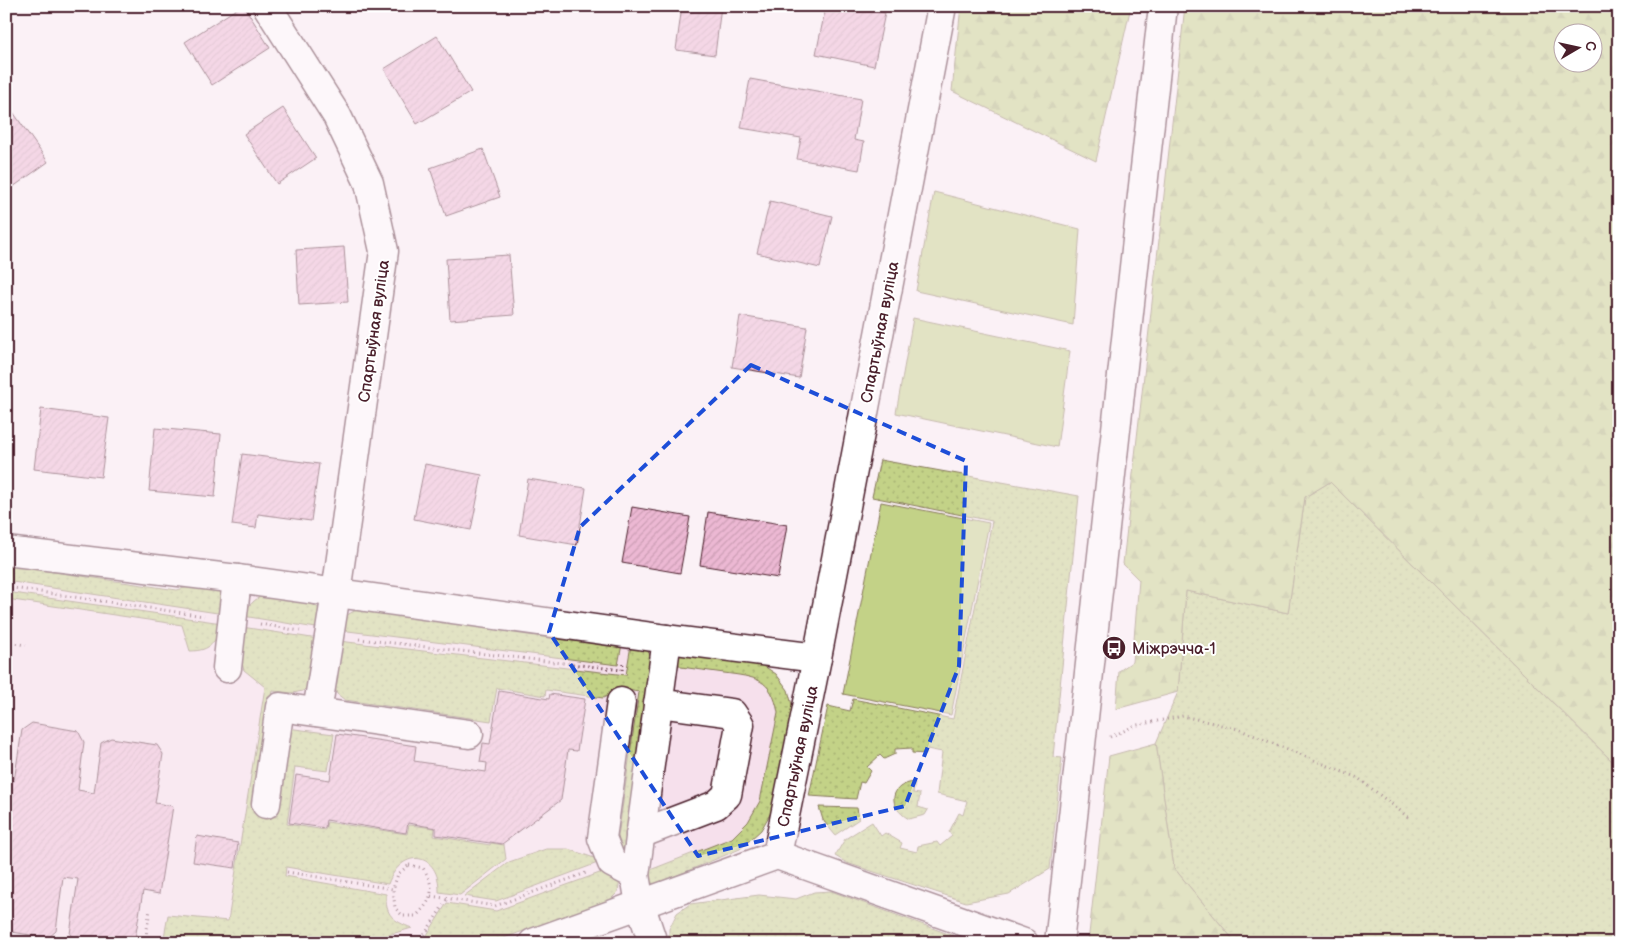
<svg xmlns="http://www.w3.org/2000/svg" width="1625" height="949" font-family="'Balsamiq Sans',sans-serif">
<defs>
<pattern id="grass-dots" width="8" height="8" patternUnits="userSpaceOnUse" patternTransform="scale(1.25)"><rect width="8" height="8" fill="#c3d287"/><path d="M2 2h.1M6 6h.1" fill="none" stroke="#a9b475" stroke-width="1.8" stroke-linecap="round"/></pattern>
<pattern id="forest-firs" width="22" height="20" patternUnits="userSpaceOnUse" patternTransform="scale(1.25)"><rect width="22" height="20" fill="#c3d287"/><path d="M5 1l3.5 6h-7zM16 11l3.5 6h-7z" fill="#a9b475"/></pattern>
<pattern id="building-hatch" width="6" height="6" patternUnits="userSpaceOnUse" patternTransform="scale(1.25)"><rect width="6" height="6" fill="#ecb8d3"/><path d="M-1 1l2-2M0 6l6-6M5 7l2-2" fill="none" stroke="#cc9eb5"/></pattern>
</defs>
<rect width="100%" height="100%" fill="#fbf1f6"/>
<filter id="ink" filterUnits="userSpaceOnUse"><feTurbulence type="fractalNoise" baseFrequency=".02" numOctaves="2"/><feDisplacementMap in="SourceGraphic" scale="10" xChannelSelector="R" yChannelSelector="G"/><feConvolveMatrix kernelMatrix="1 2 1 2 8 2 1 2 1" color-interpolation-filters="sRGB"/></filter>
<g filter="url(#ink)">
<polygon fill="#f6e0ec" points="6,565 177,590 196,585 758,662 776,674 788,690 761,830 740,849 656,884 490,943 6,943"/>
<g fill="url(#grass-dots)" stroke="#867859">
<polygon points="880,460 1079,496 1053,757 1062,758 1050,869 1009,894 966,902 847,863 835,856 845,839 872,822 881,836 885,833 902,843 900,848 917,852 918,846 937,842 940,846 952,836 949,832 959,813 963,815 967,801 937,794 942,752 927,749 926,754 912,753 912,748 895,749 895,754 884,759 880,755 867,767 871,771 864,783 860,782 856,799 809,796 828,706 850,711 853,699 953,719 992,521 872,497"/>
<polygon points="1330,482 1619,768 1619,943 1236,943 1174,868 1156,743 1178,692 1186,591 1288,613 1305,497"/>
<polygon points="6,565 177,590 196,585 217,588 222,596 224,614 6,581"/>
<path d="M 6,592 L 222,623 C 216,642 211,651 190,651 L 182,625 L 6,599 Z"/>
<path d="M 268,594 L 303,599 L 319,608 L 323,619 L 322,629 L 243,616 C 249,604 255,598 268,594 Z"/>
<path d="M 358,610 L 622,644 L 618,665 L 340,630 C 343,618 347,613 358,610 Z"/>
<path d="M 242,627 L 318,639 L 310,684 L 303,691 L 293,693 L 273,691 L 257,814 L 276,817 L 287,728 L 334,734 L 328,771 L 295,767 L 287,824 L 325,830 L 327,822 L 407,834 L 409,825 L 435,828 L 434,836 L 490,845 L 491,843 L 504,845 L 506,859 L 460,895 L 439,892 C 440,852 402,846 388,884 L 286,867 L 285,876 L 386,894 C 385,915 393,921 412,928 L 378,938 L 378,943 L 163,943 L 168,915 L 228,921 L 265,687 L 244,670 L 240,657 Z"/>
<polygon points="339,641 626,675 631,645 645,647 652,658 626,855 616,851 639,692 621,689 603,698 546,690 545,696 497,688 491,721 345,700 337,694 333,681"/>
<path d="M 683,652 L 758,662 L 776,674 L 788,690 L 793,709 L 773,809 L 761,830 L 740,849 L 656,884 L 651,883 L 647,878 L 648,873 L 650,870 L 732,838 L 748,822 L 760,801 L 778,713 C 772,678 755,677 724,673 C 710,671 695,669 681,667 C 676,661 676,656 683,652 Z"/>
<path d="M 915,782 L 913,793 L 920,794 L 918,807 L 928,810 L 925,815 L 909,819 C 887,807 889,784 915,782 Z"/>
<polygon points="819,807 857,808 859,819 835,835 823,820"/>
<polygon points="546,849 568,849 603,861 496,901 464,896 509,862"/>
<polygon points="605,871 620,879 618,892 610,900 490,943 422,943 447,903 496,911"/>
<polygon points="831,891 973,943 669,943 669,929 677,913 690,904 759,895 796,899 814,892"/>
</g>
<g fill="url(#forest-firs)" stroke="#867859" fill-rule="evenodd">
<polygon points="961,6 1131,6 1096,161 952,91"/>
<path d="M 1185,6 L 1619,6 L 1619,768 L 1330,482 L 1305,497 L 1288,613 L 1186,591 L 1178,692 L 1116,709 L 1119,671 L 1132,662 L 1139,580 L 1123,564 ZM 1562,32 L 1592,32 L 1592,62 L 1562,62 Z"/>
<polygon points="1156,743 1174,868 1236,943 1088,943 1109,756"/>
</g>
<g fill="#c3d287" stroke="#867859">
<polygon points="934,192 1080,229 1073,325 916,291"/>
<polygon points="913,318 1070,351 1057,447 896,413"/>
<polygon points="881,502 989,523 951,715 843,694"/>
</g>
<g fill="url(#building-hatch)" stroke="#4a1f2b">
<polygon points="241,6 244,6 270,48 212,85 185,42"/>
<polygon points="682,6 721,6 715,55 676,50"/>
<polygon points="826,6 853,6 885,13 874,66 816,54"/>
<polygon points="437,36 471,92 417,124 384,69"/>
<polygon points="750,79 861,99 854,140 864,142 859,170 797,159 801,138 741,128"/>
<polygon points="6,102 48,162 6,192"/>
<polygon points="283,108 316,158 277,184 244,134"/>
<polygon points="483,149 500,197 446,216 430,168"/>
<polygon points="770,201 832,216 820,268 757,253"/>
<polygon points="344,247 348,302 299,305 296,250"/>
<polygon points="509,255 514,315 450,320 446,259"/>
<polygon points="740,316 807,327 799,378 732,367"/>
<polygon points="41,409 109,418 101,477 34,469"/>
<polygon points="155,428 221,434 215,497 149,491"/>
<polygon points="242,454 319,464 311,521 258,514 256,528 232,525"/>
<polygon points="425,464 482,475 471,530 414,519"/>
<polygon points="528,479 586,488 577,545 519,535"/>
<polygon points="632,507 690,517 680,573 622,563"/>
<polygon points="708,512 787,525 778,578 700,565"/>
<polygon points="499,691 549,699 550,694 585,699 577,751 568,750 561,800 502,844 490,842 490,843 436,835 436,828 408,823 406,833 326,820 325,828 289,823 296,775 330,780 337,734 416,746 414,761 486,772 487,763 480,762 483,743 490,744"/>
<polygon points="32,723 78,731 84,742 78,790 94,793 101,743 111,738 157,745 163,754 155,803 173,806 159,894 143,891 135,939 130,943 76,942 70,934 78,879 63,877 56,931 48,938 6,931 6,779 14,781 22,730"/>
<polygon points="197,836 238,843 235,868 193,862"/>
</g>
<g fill="none" stroke-linecap="round" stroke-linejoin="round">
<g stroke="#4a1f2b" stroke-width="31">
<g id="minor">
<polyline points="267,6 337,116 369,183 384,251 336,593 317,712"/>
<polyline points="6,551 237,579 667,639 817,658"/>
<polyline points="227,668 237,579"/>
<polyline points="621,702 602,838 612,863 635,875"/>
<polyline points="266,804 280,707 469,734"/>
<polyline points="640,834 716,805 727,795 740,725 732,713 658,703"/>
<polyline points="777,855 817,658 942,6"/>
<polyline points="533,943 777,855 1024,943"/>
<polyline points="653,943 640,904 635,875 667,639"/>
<polyline points="1059,943 1163,6"/>
</g>
</g>
<g stroke="#4a1f2b" stroke-width="3" stroke-dasharray="1 4" stroke-linecap="butt">
<polyline points="6,587 204,616"/>
<polyline points="260,624 300,631"/>
<polyline points="359,639 622,670 623,662"/>
<polyline points="6,642 26,645"/>
<polyline points="1110,737 1137,725 1183,716 1238,729 1358,778 1408,817"/>
<path d="M 409,865 L 423,868 C 436,888 433,900 416,916 L 403,916 L 395,908 L 393,889 L 398,874 Z"/>
<polyline points="287,872 393,889"/>
<polyline points="431,896 495,906 586,873"/>
<polyline points="145,943 150,909"/>
<polyline points="419,943 448,898"/>
</g>
<use href="#minor" stroke="#fff" stroke-width="28"/>
</g>
</g>
<path d="M0 0H1625V949H0ZM 751,365 L 966,461 L 959,666 L 905,806 L 698,856 L 549,632 L 580,527 Z" fill="#fbf1f6" fill-opacity=".55" fill-rule="evenodd"/>
<path fill="none" stroke="#1d4ed8" stroke-width="4" stroke-dasharray="10 6" stroke-linejoin="round" d="M 751,365 L 966,461 L 959,666 L 905,806 L 698,856 L 549,632 L 580,527 Z"/>
<defs>
<g id="bus-disc" transform="scale(1.25)"><circle r="9.5" fill="#4a1f2b" stroke="#fff"/><path d="M-5-6H5V4H4V6H2V4H-2V6H-4V4H-5ZM-3.5-4V0h7V-4ZM-3.5 1.2v1.5H-2V1.2ZM2 1.2v1.5H3.5V1.2Z" fill="#fff"/></g>
</defs>
<g fill-rule="evenodd">
<use href="#bus-disc" x="1114" y="648"/>
</g>
<g text-anchor="middle" stroke-width="4" stroke-linejoin="round" paint-order="stroke">
<g font-size="16" fill="#4a1f2b" stroke="#fff">
<text transform="translate(373 331) rotate(-82)" y="6">Спартыўная вуліца</text>
<text transform="translate(879 332) rotate(-79)" y="6">Спартыўная вуліца</text>
<text transform="translate(797 756) rotate(-78)" y="6">Спартыўная вуліца</text>
</g>
<g font-size="16" fill="#4a1f2b" stroke="#fff" text-anchor="start">
<text x="1132" y="654">Міжрэчча-1</text>
</g>
</g>
<rect width="1625" height="949" fill="none" stroke="#fff" stroke-width="25"/>
<rect x="12" y="12" width="1600" height="924" fill="none" stroke="#4a1f2b" stroke-width="2" filter="url(#ink)"/>
<g transform="translate(1578 48) rotate(81)"><circle r="24" fill="#ffffff" stroke="#b7a5aa"/>
<path d="M0-4L9 19L0 12L-9 19Z" fill="#4a1f2b"/>
<text y="-8" font-size="14" font-weight="bold" text-anchor="middle" fill="#4a1f2b">С</text>
</g>
</svg>
